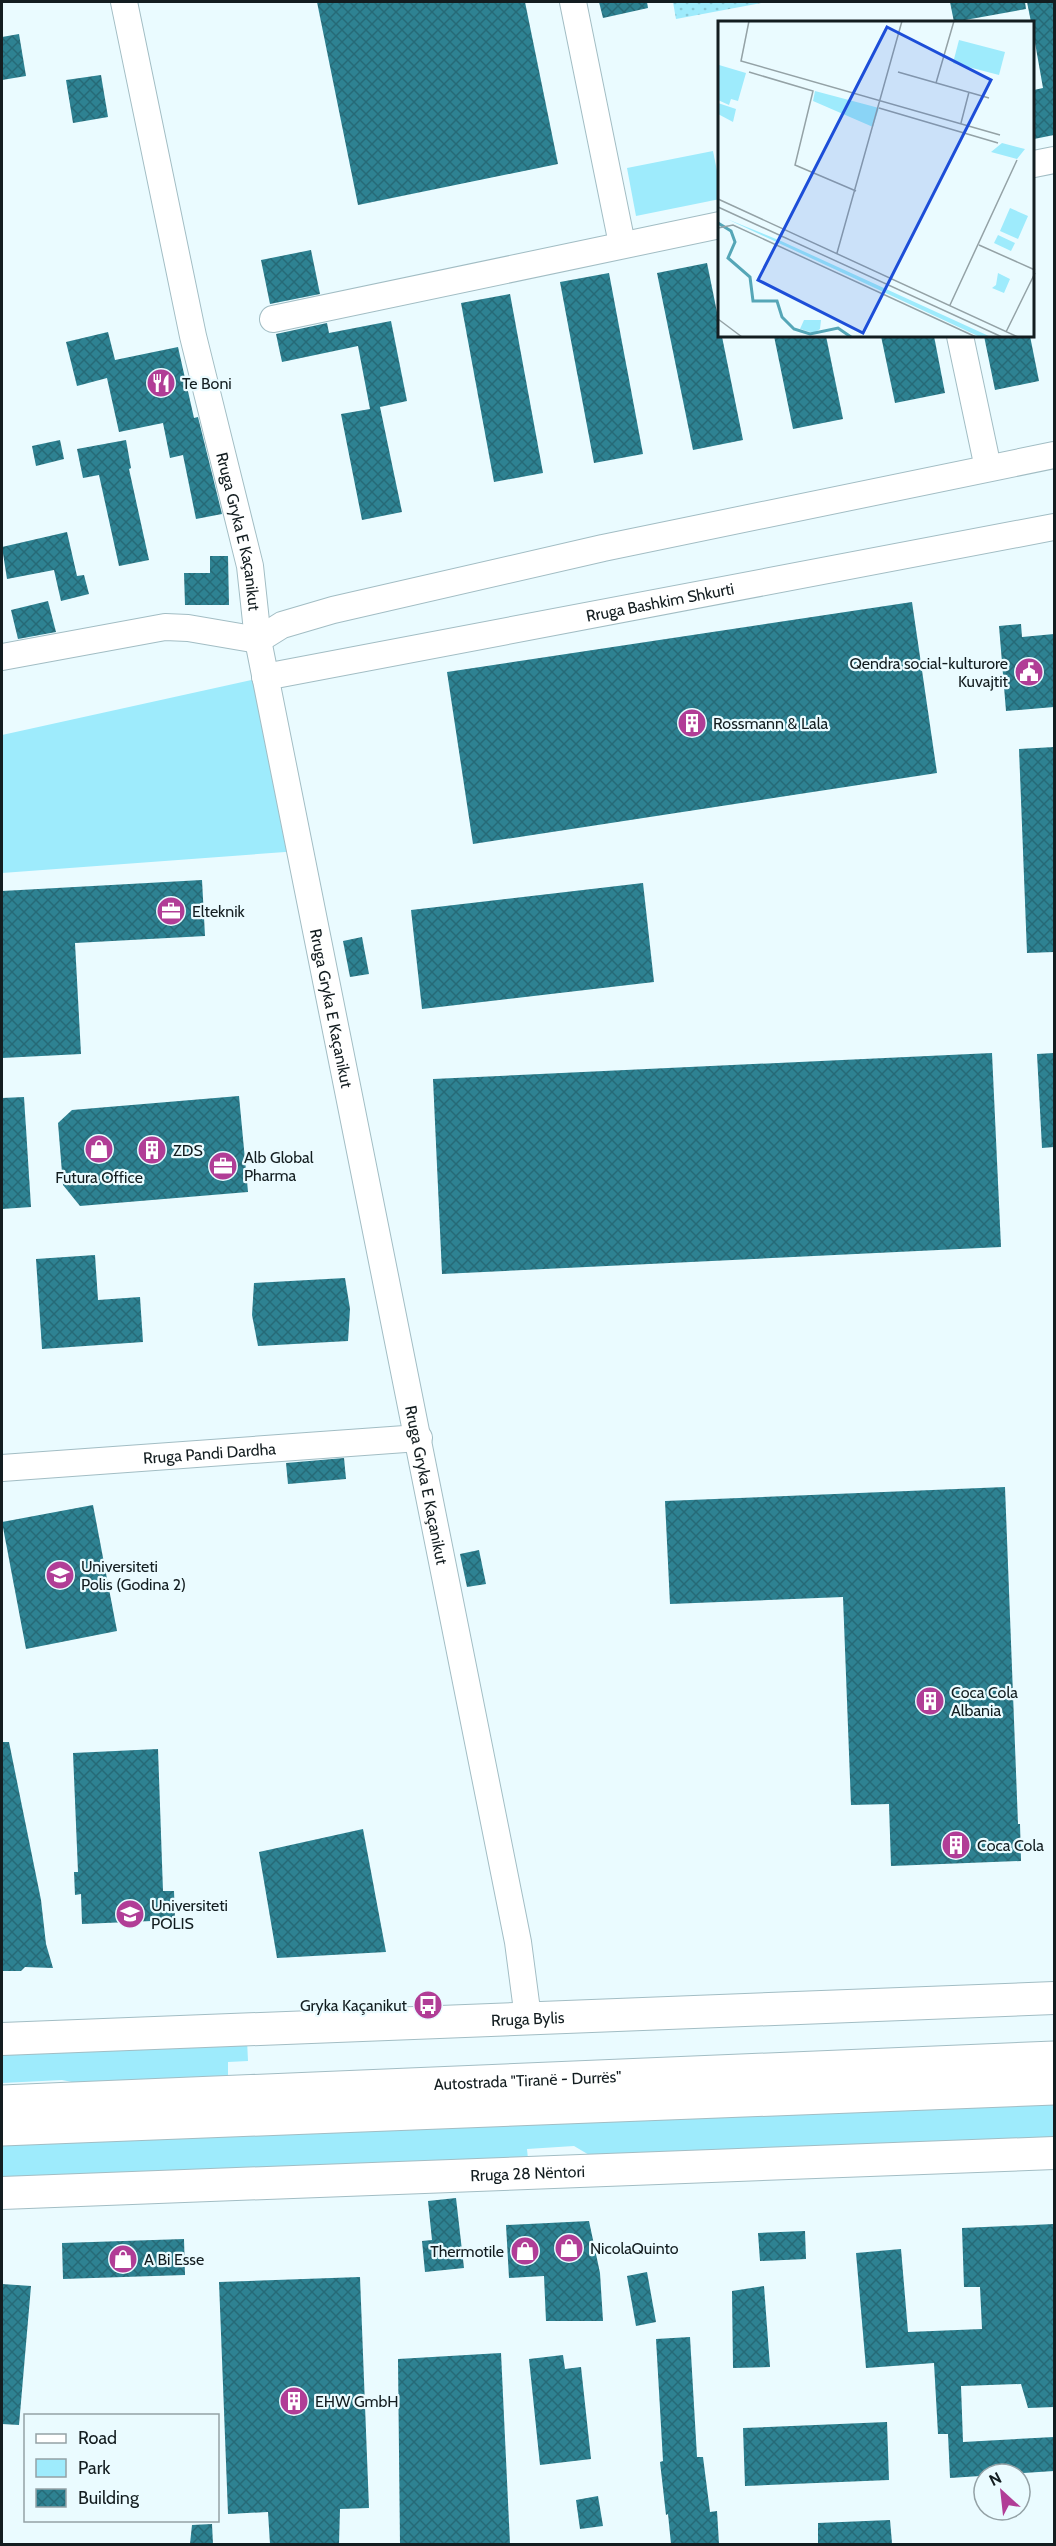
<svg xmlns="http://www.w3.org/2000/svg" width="1056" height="2546" font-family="Cabin,sans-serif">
<defs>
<pattern id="park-dots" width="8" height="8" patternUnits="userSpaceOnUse" patternTransform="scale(1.5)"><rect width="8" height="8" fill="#9eebfc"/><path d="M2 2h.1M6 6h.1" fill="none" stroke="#87c9d8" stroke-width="1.8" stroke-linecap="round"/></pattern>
<pattern id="building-cross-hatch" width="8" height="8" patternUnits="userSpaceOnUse" patternTransform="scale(1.5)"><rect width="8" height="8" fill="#2e8292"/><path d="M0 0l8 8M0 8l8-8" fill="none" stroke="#266a77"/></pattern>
</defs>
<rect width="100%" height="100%" fill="#eafbff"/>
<g fill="#9eebfc">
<polygon points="713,151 720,186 720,199 636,216 627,168"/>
<polygon points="265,677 299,851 2,873 2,735"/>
<polygon points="247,2040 248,2061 228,2062 228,2079 82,2084 62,2080 2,2083 2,2050"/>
<polygon points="1054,2100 1054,2139 596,2159 574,2146 527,2149 528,2159 2,2182 2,2142"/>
</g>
<polygon fill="url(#park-dots)" points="673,2 767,2 676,19"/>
<g fill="url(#building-cross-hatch)">
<polygon points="317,2 525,2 558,164 358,205"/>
<polygon points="599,2 647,2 648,8 603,18"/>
<polygon points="950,2 1025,2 1026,9 954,22"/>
<polygon points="1027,2 1054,2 1054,135 1034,139 1034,90 1043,88 1034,37 1034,22 1031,22"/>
<polygon points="19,34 26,76 2,80 2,37"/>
<polygon points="101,75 108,117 73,123 66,80"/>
<polygon points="311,250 320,294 270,304 261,260"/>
<polygon points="707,263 743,440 693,450 657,273"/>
<polygon points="609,273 643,454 594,463 560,282"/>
<polygon points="510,294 543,473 494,482 461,303"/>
<polygon points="391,321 407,401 380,407 402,512 362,520 341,414 370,409 358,346 282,362 276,334 327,323 329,333"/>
<polygon points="108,332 115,360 178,347 194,418 198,417 222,514 196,519 183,455 170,458 163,423 119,432 107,378 77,386 66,342"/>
<polygon points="774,336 826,336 843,419 793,429"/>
<polygon points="881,336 934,336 945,393 895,403"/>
<polygon points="984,336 1030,336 1039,381 995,390"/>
<polygon points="60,440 64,459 36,466 32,446"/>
<polygon points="126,440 131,468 129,469 149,560 119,566 99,475 83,478 77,449"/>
<polygon points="67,532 77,576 84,575 89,594 61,601 54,570 7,579 2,547"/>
<polygon points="210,556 228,556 229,605 185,605 184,573 210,573"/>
<polygon points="48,601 56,632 18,639 11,610"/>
<polygon points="912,602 937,773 473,844 447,672"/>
<polygon points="1021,624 1022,637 1054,634 1054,707 1006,711 999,626"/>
<polygon points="1054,747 1054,952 1027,953 1019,749"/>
<polygon points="202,880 205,936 75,943 81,1054 2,1058 2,891"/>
<polygon points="643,883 654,982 422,1009 411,910"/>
<polygon points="362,937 369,974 350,977 343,941"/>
<polygon points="992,1053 1001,1247 442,1274 433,1079"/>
<polygon points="1054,1053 1054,1147 1042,1148 1037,1054"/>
<polygon points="239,1096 248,1192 80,1206 63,1185 58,1123 72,1110"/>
<polygon points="24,1097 31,1207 2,1209 2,1098"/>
<polygon points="95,1255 98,1300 140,1297 143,1342 42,1349 36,1259"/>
<polygon points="345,1278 350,1309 348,1341 258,1346 252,1315 254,1283"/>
<polygon points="344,1458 346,1479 288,1484 286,1463"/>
<polygon points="1005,1487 1018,1824 1020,1824 1021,1861 891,1866 889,1804 851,1805 843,1597 670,1604 665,1501"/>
<polygon points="93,1505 117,1631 26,1649 2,1522"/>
<polygon points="479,1550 486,1584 467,1587 460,1554"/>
<polygon points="2,1742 9,1742 41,1900 46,1944 53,1968 25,1967 21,1971 2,1971"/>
<polygon points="158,1749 163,1891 174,1891 175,1920 82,1924 81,1894 75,1895 74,1872 78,1872 73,1753"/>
<polygon points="363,1829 386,1952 277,1958 259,1852"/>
<polygon points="456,2198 464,2268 425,2272 422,2241 432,2240 428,2201"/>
<polygon points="589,2221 600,2273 603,2321 546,2321 544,2276 509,2278 506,2225"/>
<polygon points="1054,2224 1054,2407 1028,2408 1021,2384 961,2386 963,2442 1054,2437 1054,2471 950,2478 948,2434 938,2434 934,2363 866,2368 856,2253 901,2249 908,2332 982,2329 980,2287 964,2287 962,2228"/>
<polygon points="805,2231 806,2259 760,2261 758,2233"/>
<polygon points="184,2239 185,2275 63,2279 62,2243"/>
<polygon points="647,2272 656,2322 636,2326 627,2276"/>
<polygon points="360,2277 369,2508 340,2509 339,2544 270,2544 268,2512 228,2514 219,2282"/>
<polygon points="2,2284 31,2286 19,2425 2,2424"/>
<polygon points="764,2286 770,2367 733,2368 732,2291"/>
<polygon points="690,2337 697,2457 703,2457 710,2512 717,2511 719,2544 671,2544 668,2514 666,2515 660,2462 663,2461 656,2339"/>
<polygon points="501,2353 510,2544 400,2544 398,2359"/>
<polygon points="563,2355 565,2369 581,2367 591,2459 540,2465 529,2359"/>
<polygon points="887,2422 889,2480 745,2486 743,2428"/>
<polygon points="598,2496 603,2526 580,2529 576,2500"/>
<polygon points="890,2520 892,2543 818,2544 818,2523"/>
<polygon points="212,2524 213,2544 190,2544 192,2525"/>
</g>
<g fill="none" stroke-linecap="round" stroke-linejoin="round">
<g stroke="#a2bdc4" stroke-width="28">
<g id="minor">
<path id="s1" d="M 124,2 L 193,336 L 250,566 L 258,640 L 518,1942 L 528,2018"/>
<polyline points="573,2 622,244"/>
<polyline points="1034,164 1054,160"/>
<polyline points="273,319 720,225"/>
<polyline points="960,336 988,468"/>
<polyline points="2,657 165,627 188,628 258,640 282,625 333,610 603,548 1054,455"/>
<path id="s2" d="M 265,677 L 1054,527"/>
<path id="s3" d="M 2,1468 L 419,1438"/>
</g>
</g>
<g stroke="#a2bdc4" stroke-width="34">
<g id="major">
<path id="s4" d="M 2,2039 L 1054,1998"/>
<path id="s5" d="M 2,2193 L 1054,2153"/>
</g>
</g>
<g stroke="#a2bdc4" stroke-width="35">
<g id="highway">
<path id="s6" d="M 2,2102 L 1054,2058"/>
<polyline points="2,2129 1054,2088"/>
</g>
</g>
<use href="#minor" stroke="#fff" stroke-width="26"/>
<use href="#major" stroke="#fff" stroke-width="32"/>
<use href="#highway" stroke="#fff" stroke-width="33"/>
</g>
<defs>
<g id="restaurant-disc" transform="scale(1.5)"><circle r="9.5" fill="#b13d96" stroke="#eafbff"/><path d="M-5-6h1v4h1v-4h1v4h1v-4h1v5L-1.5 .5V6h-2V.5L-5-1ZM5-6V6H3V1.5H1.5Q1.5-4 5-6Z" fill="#fff"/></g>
<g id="civic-disc" transform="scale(1.5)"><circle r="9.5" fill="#b13d96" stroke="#eafbff"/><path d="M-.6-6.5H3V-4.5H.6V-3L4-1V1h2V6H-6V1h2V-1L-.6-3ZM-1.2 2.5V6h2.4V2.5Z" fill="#fff"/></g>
<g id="building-disc" transform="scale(1.5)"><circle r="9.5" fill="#b13d96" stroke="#eafbff"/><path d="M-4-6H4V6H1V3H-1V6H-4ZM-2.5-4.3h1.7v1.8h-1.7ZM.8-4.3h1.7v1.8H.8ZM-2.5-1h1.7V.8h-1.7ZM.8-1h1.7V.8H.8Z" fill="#fff"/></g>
<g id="office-disc" transform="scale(1.5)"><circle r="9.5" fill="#b13d96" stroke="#eafbff"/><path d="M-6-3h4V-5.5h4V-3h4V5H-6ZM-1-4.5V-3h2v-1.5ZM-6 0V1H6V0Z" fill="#fff"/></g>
<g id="shop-disc" transform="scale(1.5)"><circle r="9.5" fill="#b13d96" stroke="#eafbff"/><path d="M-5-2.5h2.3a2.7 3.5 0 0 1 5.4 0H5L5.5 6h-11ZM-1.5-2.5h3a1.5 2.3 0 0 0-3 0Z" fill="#fff"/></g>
<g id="university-disc" transform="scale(1.5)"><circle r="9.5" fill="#b13d96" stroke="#eafbff"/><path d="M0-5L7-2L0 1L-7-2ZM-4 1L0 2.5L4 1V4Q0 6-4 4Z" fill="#fff"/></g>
<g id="bus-disc" transform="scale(1.5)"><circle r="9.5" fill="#b13d96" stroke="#eafbff"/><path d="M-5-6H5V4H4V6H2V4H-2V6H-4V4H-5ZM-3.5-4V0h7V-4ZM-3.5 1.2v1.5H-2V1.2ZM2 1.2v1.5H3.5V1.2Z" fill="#fff"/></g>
</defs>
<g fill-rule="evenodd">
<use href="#restaurant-disc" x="161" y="383"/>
<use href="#civic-disc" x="1029" y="672"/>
<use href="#building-disc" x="692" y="723"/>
<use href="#office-disc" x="171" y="911"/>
<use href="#shop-disc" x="99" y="1149"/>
<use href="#building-disc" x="152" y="1150"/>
<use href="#office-disc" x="223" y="1166"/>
<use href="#university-disc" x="60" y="1575"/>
<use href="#building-disc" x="930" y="1701"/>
<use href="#building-disc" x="956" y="1845"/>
<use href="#university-disc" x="130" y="1914"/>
<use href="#bus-disc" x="428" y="2005"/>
<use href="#shop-disc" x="569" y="2248"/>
<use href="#shop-disc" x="525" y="2251"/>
<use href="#shop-disc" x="123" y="2259"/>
<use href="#building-disc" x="294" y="2401"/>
</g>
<g text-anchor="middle" stroke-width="4.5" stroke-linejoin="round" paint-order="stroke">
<g font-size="16" fill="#131d20" stroke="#eafbff" text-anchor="start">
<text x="182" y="389">Te Boni</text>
<text x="1008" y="669" text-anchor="end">Qendra social-kulturore<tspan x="1008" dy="18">Kuvajtit</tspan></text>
<text x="713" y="729">Rossmann &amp; Lala</text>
<text x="192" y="917">Elteknik</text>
<text x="173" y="1156">ZDS</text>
<text x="244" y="1163">Alb Global<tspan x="244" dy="18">Pharma</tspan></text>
<text x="99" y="1183" text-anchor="middle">Futura Office</text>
<text x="81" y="1572">Universiteti<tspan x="81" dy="18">Polis (Godina 2)</tspan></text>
<text x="951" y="1698">Coca Cola<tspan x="951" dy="18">Albania</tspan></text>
<text x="977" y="1851">Coca Cola</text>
<text x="151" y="1911">Universiteti<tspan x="151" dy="18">POLIS</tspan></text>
<text x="407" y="2011" text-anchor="end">Gryka Kaçanikut</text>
<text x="590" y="2254">NicolaQuinto</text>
<text x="504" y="2257" text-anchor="end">Thermotile</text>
<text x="144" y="2265">A Bi Esse</text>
<text x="315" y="2407">EHW GmbH</text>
</g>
<g font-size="16" fill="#131d20" stroke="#eafbff">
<text dy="6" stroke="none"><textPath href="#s1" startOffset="542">Rruga Gryka E Kaçanikut</textPath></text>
<text dy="6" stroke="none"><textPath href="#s2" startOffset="402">Rruga Bashkim Shkurti</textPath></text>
<text dy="6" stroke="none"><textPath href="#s1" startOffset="1028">Rruga Gryka E Kaçanikut</textPath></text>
<text dy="6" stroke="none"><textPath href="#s3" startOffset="208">Rruga Pandi Dardha</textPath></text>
<text dy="6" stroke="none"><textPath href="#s1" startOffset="1514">Rruga Gryka E Kaçanikut</textPath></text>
<text dy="6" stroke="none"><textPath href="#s4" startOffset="526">Rruga Bylis</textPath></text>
<text dy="6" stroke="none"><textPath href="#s6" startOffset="526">Autostrada "Tiranë - Durrës"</textPath></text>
<text dy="6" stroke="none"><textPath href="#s5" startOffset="526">Rruga 28 Nëntori</textPath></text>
</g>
</g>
<g transform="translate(718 21)">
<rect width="316" height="316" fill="#eafbff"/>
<path d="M 1,44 L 28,52 L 20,80 L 13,78 L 11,84 L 0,79 ZM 97,70 L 161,87 L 155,106 L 95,80 ZM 0,82 L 18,88 L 15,101 L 0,93 ZM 284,122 L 307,128 L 299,138 L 273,131 ZM 292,187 L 310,195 L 300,218 L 282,210 ZM 9,198 L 63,220 L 273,316 L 262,316 ZM 280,214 L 297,222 L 293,230 L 276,222 ZM 280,252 L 292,258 L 286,272 L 274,267 L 278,264 ZM 86,299 L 103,299 L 102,308 L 96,312 L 82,308 Z" fill="#9eebfc"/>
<path d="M 241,19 L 287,31 L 281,54 L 235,42 Z" fill="#9eebfc"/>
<path fill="none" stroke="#55a6b7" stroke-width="3" d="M 0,202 L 13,210 L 17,221 L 10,237 L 32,256 L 35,280 L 59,280 L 64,296 L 76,308 L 92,313 L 120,307 L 133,316"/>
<path fill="none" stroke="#94a2a6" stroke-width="1.5" d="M 31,0 L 23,40 L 282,114M 31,51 L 95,70 L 77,144 L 138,170M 180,51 L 271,77M 218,62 L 236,0M 161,87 L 280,122M 243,102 L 251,71M 0,178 L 300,316M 0,186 L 284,316M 0,207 L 15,204 L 258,316M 261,224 L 317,249M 119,232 L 184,0M 232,284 L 299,139M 0,298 L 24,316M 288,311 L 317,252"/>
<path fill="#1d4ed8" fill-opacity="0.15" stroke="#1d4ed8" stroke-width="3" d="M 169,6 L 273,59 L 145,312 L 40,259 Z"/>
<rect width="316" height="316" fill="none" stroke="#131d20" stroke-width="3"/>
</g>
<rect width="1056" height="2546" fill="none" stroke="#131d20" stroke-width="6"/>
<rect x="24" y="2414" width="195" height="108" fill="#eafbff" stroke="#94a2a6" stroke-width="1.5"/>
<rect x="36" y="2434" width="30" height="9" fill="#ffffff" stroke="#94a2a6" stroke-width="1.5"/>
<text x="78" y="2444" font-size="18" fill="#131d20">Road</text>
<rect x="36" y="2459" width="30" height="18" fill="#9eebfc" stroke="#94a2a6" stroke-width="1.5"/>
<text x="78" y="2474" font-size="18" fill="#131d20">Park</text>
<rect x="36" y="2489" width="30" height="18" fill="url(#building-cross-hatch)" stroke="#94a2a6" stroke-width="1.5"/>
<text x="78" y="2504" font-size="18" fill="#131d20">Building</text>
<g transform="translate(1002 2492) rotate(333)"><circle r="28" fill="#eafbff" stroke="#94a2a6" stroke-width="1.5"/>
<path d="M0-4.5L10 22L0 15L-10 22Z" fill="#b13d96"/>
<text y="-9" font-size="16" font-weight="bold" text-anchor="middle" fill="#131d20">N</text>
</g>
</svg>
